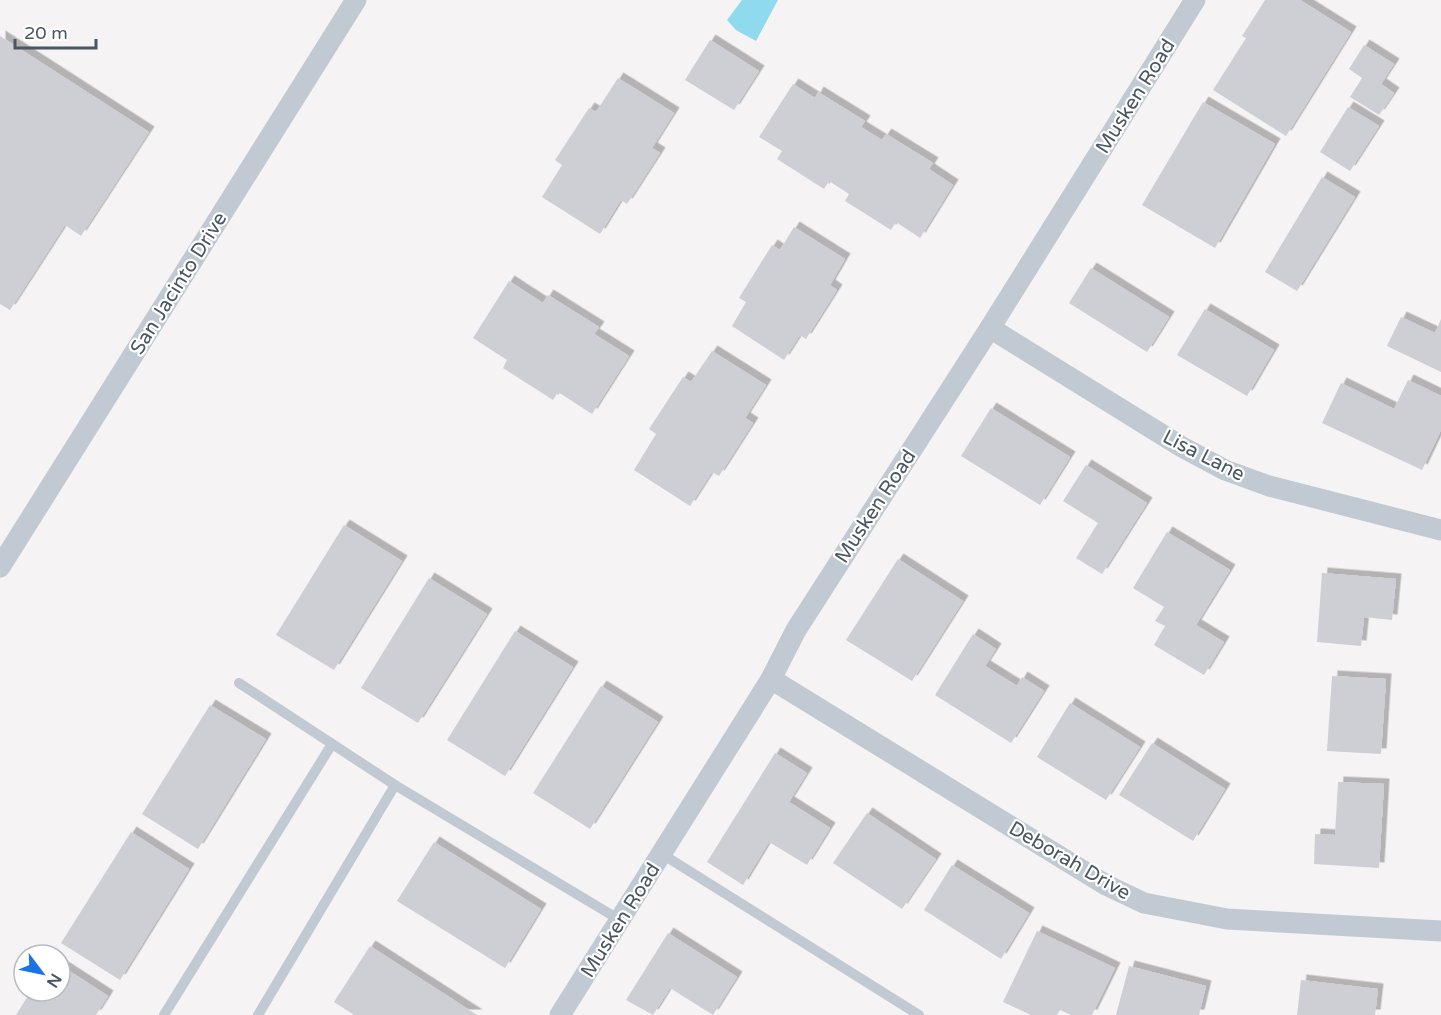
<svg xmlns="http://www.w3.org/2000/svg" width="1441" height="1015" font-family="'Varela Round',sans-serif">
<defs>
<filter id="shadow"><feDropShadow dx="5.5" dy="-5.5" stdDeviation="0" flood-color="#0004"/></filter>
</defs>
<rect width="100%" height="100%" fill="#f5f3f3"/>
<polygon fill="#90daee" points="742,0 778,0 756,41 736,30 727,20"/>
<g fill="#cdcfd5" filter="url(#shadow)">
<polygon points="1265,0 1300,0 1351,32 1286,136 1213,90 1246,38 1242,36"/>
<polygon points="0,36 149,132 81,236 65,225 10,310 0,304"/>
<polygon points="710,40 759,71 734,110 685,80"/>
<polygon points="1364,45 1394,64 1381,84 1394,93 1379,115 1350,97 1362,78 1349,69"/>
<polygon points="618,78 674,113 652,148 660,153 627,204 621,200 600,234 542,197 562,165 555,160 589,108 596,112"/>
<polygon points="793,84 815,98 818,92 865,121 861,127 882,140 886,134 933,163 929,169 953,185 920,238 896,222 891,230 845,201 849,194 829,181 824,189 777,159 782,151 759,137"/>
<polygon points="1203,102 1275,144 1215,248 1142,205"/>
<polygon points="1348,107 1379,126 1350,171 1320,152"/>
<polygon points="1322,177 1355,197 1297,291 1265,272"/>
<polygon points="794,227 845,259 830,285 837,290 806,339 800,335 784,360 732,326 746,302 739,298 772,245 780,250"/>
<polygon points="1091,268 1169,317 1147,352 1069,303"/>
<polygon points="509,281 543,303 548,295 599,327 594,334 629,356 592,414 558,392 553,400 503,368 507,360 473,338"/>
<polygon points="1205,309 1274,350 1247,396 1177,355"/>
<polygon points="1401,317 1435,333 1441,319 1441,372 1387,346"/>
<polygon points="712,351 766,385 745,418 753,423 719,476 712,472 690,506 634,470 656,434 649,429 683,377 691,382"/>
<polygon points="1408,380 1441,396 1441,430 1422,470 1322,423 1341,383 1394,409"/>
<polygon points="991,408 1070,457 1040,505 961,456"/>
<polygon points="1086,465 1147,503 1102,574 1076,558 1098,523 1063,501"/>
<polygon points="344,525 402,561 334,670 276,635"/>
<polygon points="1167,532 1230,570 1196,625 1224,642 1204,675 1154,645 1165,626 1155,621 1164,607 1133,588"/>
<polygon points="898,559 963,601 912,681 846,640"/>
<polygon points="1322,573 1396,579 1392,620 1364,617 1361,646 1317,642"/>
<polygon points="429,578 487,614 418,723 361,688"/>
<polygon points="515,631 573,667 505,776 447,740"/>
<polygon points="973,634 996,649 985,666 1017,686 1022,677 1044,691 1011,743 935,695"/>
<polygon points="1332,676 1386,679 1381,754 1327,751"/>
<polygon points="601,686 658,722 590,829 533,793"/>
<polygon points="1070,703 1140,747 1106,800 1037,757"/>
<polygon points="210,705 266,739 198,849 142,814"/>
<polygon points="1152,743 1225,789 1193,841 1119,795"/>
<polygon points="775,753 807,773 789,802 830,828 807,865 769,842 743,885 707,862"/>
<polygon points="1338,782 1384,784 1379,868 1314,864 1315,834 1335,835"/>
<polygon points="867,813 936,859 902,909 833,863"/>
<polygon points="131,832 189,869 120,980 61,943"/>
<polygon points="434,842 541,909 505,968 397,901"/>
<polygon points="952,865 1029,913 1001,959 924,910"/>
<polygon points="1037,931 1115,968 1092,1015 1071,1015 1060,1010 1057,1015 1031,1015 1003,1002"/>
<polygon points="668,933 737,977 713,1015 670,988 653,1015 626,1000"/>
<polygon points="370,946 477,1015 354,1015 334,1002"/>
<polygon points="60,965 108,996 96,1015 16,1015 31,991 60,991"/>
<polygon points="1129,966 1206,986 1199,1015 1116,1015"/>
<polygon points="1301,980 1378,989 1375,1015 1297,1015"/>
</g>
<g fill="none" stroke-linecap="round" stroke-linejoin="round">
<g stroke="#c1cad2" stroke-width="10">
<polyline points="239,683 395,785 620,920"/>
<polyline points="662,854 919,1015"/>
<polyline points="164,1015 332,744"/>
<polyline points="258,1015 395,785"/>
</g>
<g stroke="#c1cad2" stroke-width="21">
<polyline points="990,328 1182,447 1225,470 1269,486 1441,530"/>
<polyline points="0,567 356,0"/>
<polyline points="771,679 1106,885 1144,903 1227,919 1441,931"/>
<polyline points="560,1015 771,679 796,630 990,328 1195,0"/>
</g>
</g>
<g text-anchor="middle" stroke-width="4.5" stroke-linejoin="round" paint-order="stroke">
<g font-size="20" fill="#4a5661" stroke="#fff">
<text transform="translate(1135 96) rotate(-58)" y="7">Musken Road</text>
<text transform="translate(178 283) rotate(-58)" y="7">San Jacinto Drive</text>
<text transform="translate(1204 455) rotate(27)" y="7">Lisa Lane</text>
<text transform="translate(875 506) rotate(-57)" y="7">Musken Road</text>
<text transform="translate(1070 860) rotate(30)" y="7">Deborah Drive</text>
<text transform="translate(620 920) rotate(-58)" y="7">Musken Road</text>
</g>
</g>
<g transform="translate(42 973) rotate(122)"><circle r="28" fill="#ffffff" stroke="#b7bbc0" stroke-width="1.5"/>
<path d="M0-4.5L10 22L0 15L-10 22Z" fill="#1a73e8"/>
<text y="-9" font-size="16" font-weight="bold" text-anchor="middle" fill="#4a5661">N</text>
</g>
<path d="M15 39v9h81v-9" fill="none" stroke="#4a5661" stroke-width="3"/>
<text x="24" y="39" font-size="18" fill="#4a5661" stroke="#ffffff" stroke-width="4.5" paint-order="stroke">20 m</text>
</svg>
